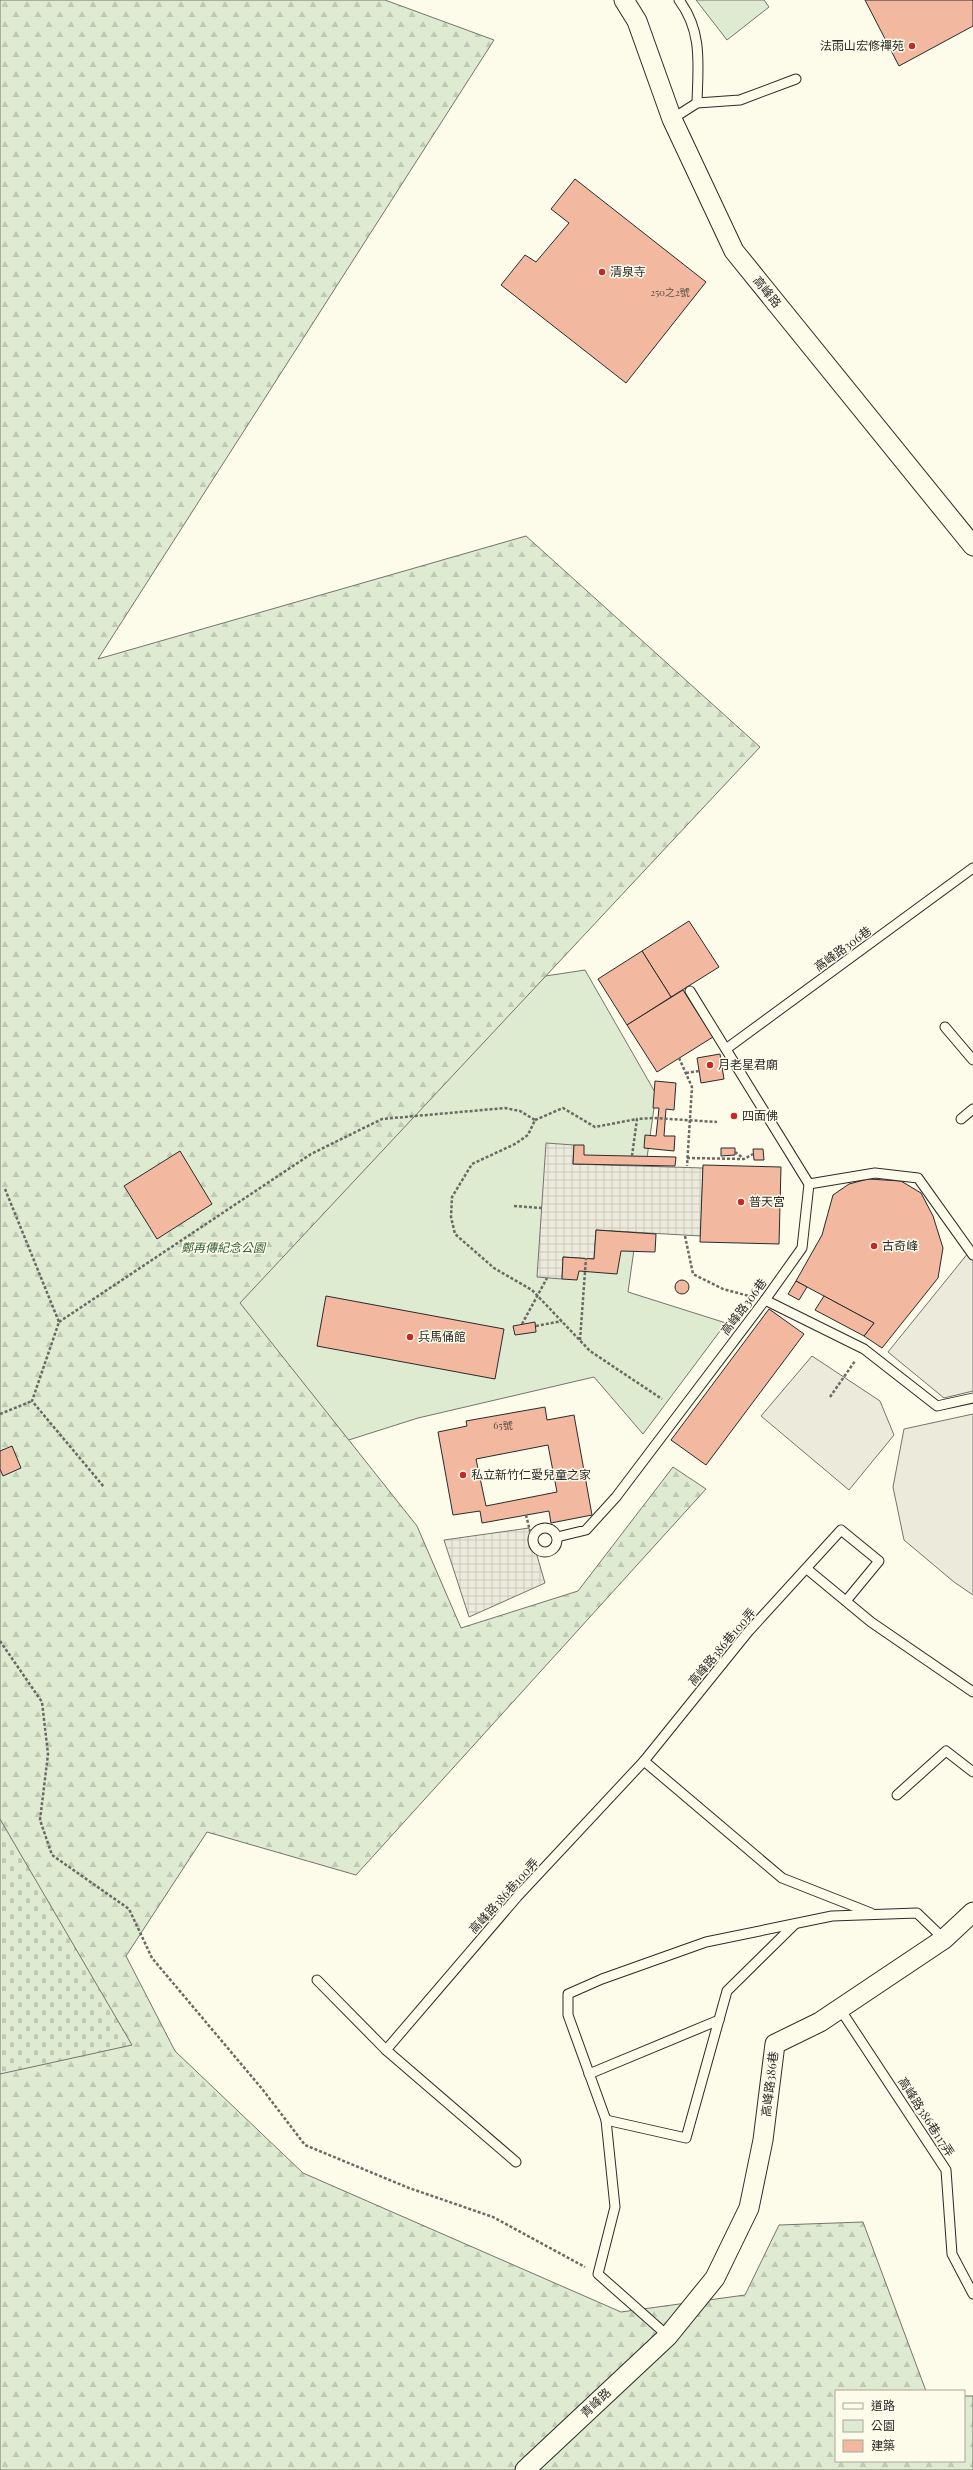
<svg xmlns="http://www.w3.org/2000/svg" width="973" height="2470" font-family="'Playfair Display','Noto Sans TC',serif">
<defs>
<pattern id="forest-firs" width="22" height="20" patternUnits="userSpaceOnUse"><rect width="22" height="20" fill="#deebd1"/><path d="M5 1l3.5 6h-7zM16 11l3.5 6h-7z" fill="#bfcab4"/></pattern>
<pattern id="cemetery-stones" width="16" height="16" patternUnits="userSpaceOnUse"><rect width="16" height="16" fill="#deebd1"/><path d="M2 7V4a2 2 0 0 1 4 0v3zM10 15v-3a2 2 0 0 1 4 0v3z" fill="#bfcab4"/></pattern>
<pattern id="plaza-grid" width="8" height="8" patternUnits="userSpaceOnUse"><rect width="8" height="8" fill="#eceadb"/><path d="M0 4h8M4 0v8" fill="none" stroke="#cbc9bc"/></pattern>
</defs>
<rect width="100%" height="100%" fill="#fdfbea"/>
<g fill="#deebd1" stroke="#74746e">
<polygon points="696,0 764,0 769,7 727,40"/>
<polygon points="585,970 656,1094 628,1292 726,1323 643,1434 594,1377 418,1418 18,1545 0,1510 0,1069 53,1051"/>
</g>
<polygon fill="url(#forest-firs)" stroke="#74746e" points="0,0 385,0 494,40 98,659 526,536 760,747 240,1303 417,1526 461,1628 578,1591 673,1467 706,1489 356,1875 207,1832 126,1956 175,2051 303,2173 621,2312 745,2295 779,2225 863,2222 926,2391 836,2391 836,2461 964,2461 964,2396 973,2396 973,2470 0,2470"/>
<polygon fill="url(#cemetery-stones)" stroke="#74746e" points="0,1819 132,2045 0,2074"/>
<g fill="#eceadb" stroke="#74746e">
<polygon points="973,1247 973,1391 944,1398 888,1352"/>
<polygon points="812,1356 880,1401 894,1435 849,1490 761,1416"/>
<polygon points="973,1414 973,1595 954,1582 904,1540 893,1487 904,1429"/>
</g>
<g fill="url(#plaza-grid)" stroke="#74746e">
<polygon points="546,1143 574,1145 573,1164 703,1168 701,1236 596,1230 594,1259 563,1257 562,1279 537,1277"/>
<polygon points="529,1528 545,1583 469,1617 444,1540"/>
</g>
<g fill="#f2b8a0" stroke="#2b2b2b" fill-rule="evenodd">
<polygon points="865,0 973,0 973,26 899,66"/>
<polygon points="575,179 706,282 626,383 501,285 525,255 536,262 569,223 551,209"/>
<polygon points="689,921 719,967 671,997 642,951"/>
<polygon points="642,951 671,997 627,1025 598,979"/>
<polygon points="683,990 713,1037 657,1072 627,1025"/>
<polygon points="720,1054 724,1079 701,1083 697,1058"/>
<polygon points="655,1081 676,1083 674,1110 666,1109 664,1136 675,1136 674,1151 644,1148 645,1135 656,1136 659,1108 653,1108"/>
<polygon points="574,1145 584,1145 584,1155 676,1157 675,1166 573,1164"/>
<polygon points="721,1148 735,1148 735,1155 721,1156"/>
<polygon points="753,1149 763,1149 764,1160 754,1160"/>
<polygon points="180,1151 212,1204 157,1239 124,1186"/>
<polygon points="703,1165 781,1167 779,1244 700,1242"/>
<polygon points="868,1179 901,1181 921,1193 933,1216 943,1248 938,1278 882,1348 864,1336 874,1323 796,1281 822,1235 833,1195 849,1184"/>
<polygon points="596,1230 656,1234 655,1252 621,1251 617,1274 579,1271 577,1280 562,1279 563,1257 594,1259"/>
<circle cx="682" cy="1287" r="7"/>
<polygon points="796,1281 807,1287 799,1300 788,1294"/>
<polygon points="326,1296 504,1329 495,1379 317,1346"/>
<polygon points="824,1296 874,1323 864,1336 815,1310"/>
<polygon points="769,1309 804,1334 706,1465 671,1440"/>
<polygon points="535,1322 536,1332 515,1335 513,1326"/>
<path d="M 545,1407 L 547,1420 L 574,1415 L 592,1515 L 551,1523 L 549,1511 L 482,1523 L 480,1511 L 453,1515 L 438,1432 L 467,1426 L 466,1421 ZM 548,1445 L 557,1492 L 486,1506 L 476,1459 Z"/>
<polygon points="12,1446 21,1468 3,1476 0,1469 0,1451"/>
</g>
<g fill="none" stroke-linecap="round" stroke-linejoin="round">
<g stroke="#2b2b2b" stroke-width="11">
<g id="service">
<path d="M 679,0 C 703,32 698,65 697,103"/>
<polyline points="672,119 697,103 740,100 796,79"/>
<polyline points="945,1027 973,1060"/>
<polyline points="726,1049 973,868"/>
<polyline points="961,1119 973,1109"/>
<polyline points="809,1184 875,1173 918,1178 973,1255"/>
<polyline points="765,1300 864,1349 937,1406 973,1398"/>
<circle cx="545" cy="1540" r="12"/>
<polyline points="557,1537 586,1530 616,1497 765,1300 802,1248 809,1184 690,991"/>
<polyline points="807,1569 871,1622 973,1692"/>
<polyline points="644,1761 782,1878 871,1913"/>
<polyline points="897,1795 946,1751 973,1772"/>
<polyline points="317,1980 386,2050 516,2162"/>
<polyline points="840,2009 946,2170 952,2254 973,2294"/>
<polyline points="386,2050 517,1897 644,1761 748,1632 841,1530 879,1561 846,1601"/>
<polyline points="589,2074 719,2020"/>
<polyline points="606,2120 686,2138 727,1991 795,1924"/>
<polyline points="668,2336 598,2274 615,2207 606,2120 568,2015 568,1994 602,1979 706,1942 832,1916 917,1913 944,1939"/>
</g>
</g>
<g stroke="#2b2b2b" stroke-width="21">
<g id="minor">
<polyline points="624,0 637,21 672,119 734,251 973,546"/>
<polyline points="525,2470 668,2336 715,2278 749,2208 763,2140 775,2044 820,2022 944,1939 973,1912"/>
</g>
</g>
<g stroke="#6a6964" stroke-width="2.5" stroke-dasharray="3 2" stroke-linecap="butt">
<polyline points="679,1058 692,1087 687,1166"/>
<polyline points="686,1073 699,1071"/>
<polyline points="535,1120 563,1108 595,1127 637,1119"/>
<polyline points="735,1152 743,1158"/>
<polyline points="632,1156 637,1119 654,1118 717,1122"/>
<polyline points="687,1158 744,1159 753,1154"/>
<polyline points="5,1189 59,1322 32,1401 104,1487"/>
<polyline points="514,1206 542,1208"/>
<polyline points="685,1236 693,1274 723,1289 749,1296"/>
<polyline points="59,1322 311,1154 382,1119 505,1108 520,1111 535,1120 528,1135 515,1144 472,1164 452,1197 451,1217 455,1234 494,1268 532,1290 590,1351 662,1399"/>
<polyline points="522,1324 547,1278"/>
<polyline points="536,1326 562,1321"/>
<polyline points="580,1340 586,1258"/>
<polyline points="830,1397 855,1361"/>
<polyline points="0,1414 32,1401"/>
<polyline points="526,1515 533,1543"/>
<polyline points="0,1641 42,1702 48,1754 40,1820 52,1855 129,1909 152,1958 263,2090 305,2145 409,2188 493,2217 585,2267"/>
</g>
<use href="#service" stroke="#fdfbea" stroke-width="9"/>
<use href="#minor" stroke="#fdfbea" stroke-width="19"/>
</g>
<g fill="#c62828" stroke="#fdfbea" stroke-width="1.5">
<circle cx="912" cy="46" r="4"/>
<circle cx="602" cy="272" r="4"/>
<circle cx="710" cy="1065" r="4"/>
<circle cx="734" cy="1116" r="4"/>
<circle cx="741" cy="1202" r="4"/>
<circle cx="874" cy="1246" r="4"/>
<circle cx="410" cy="1337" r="4"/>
<circle cx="463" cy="1475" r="4"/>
</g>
<g text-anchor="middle" stroke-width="3" stroke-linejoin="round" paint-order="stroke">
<g font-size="10" fill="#5d4e48">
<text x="670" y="296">250之2號</text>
<text x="503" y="1429">65號</text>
</g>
<g font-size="12" fill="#2b2b2b" stroke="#fdfbea" text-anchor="start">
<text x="904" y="50" text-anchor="end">法雨山宏修禪苑</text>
<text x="610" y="276">清泉寺</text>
<text x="718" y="1069">月老星君廟</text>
<text x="742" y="1120">四面佛</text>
<text x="749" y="1206">普天宮</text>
<text x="882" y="1250">古奇峰</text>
<text x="418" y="1341">兵馬俑館</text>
<text x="471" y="1479">私立新竹仁愛兒童之家</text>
</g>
<g font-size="12" fill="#2b2b2b" stroke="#fdfbea">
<text transform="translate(767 292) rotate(51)" y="4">高峰路</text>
<text transform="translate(843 949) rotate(-36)" y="4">高峰路306巷</text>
<text transform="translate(744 1307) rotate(-53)" y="4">高峰路306巷</text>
<text transform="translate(722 1647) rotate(-50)" y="4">高峰路386巷100弄</text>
<text transform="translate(504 1896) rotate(-48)" y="4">高峰路386巷100弄</text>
<text transform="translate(770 2084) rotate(-83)" y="4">高峰路386巷</text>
<text transform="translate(926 2117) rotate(57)" y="4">高峰路386巷117弄</text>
<text transform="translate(596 2403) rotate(-43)" y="4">青峰路</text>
</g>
<g font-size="12" font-style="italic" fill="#34623c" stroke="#fdfbea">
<text x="223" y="1252">鄭再傳紀念公園</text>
</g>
</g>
<rect x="835" y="2390" width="130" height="72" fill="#fdfbea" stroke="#a9a89e"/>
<rect x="843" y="2403" width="20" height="6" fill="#fdfbea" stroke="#a9a89e"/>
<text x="871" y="2410" font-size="12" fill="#2b2b2b">道路</text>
<rect x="843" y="2420" width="20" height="12" fill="#deebd1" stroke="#a9a89e"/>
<text x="871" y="2430" font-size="12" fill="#2b2b2b">公園</text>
<rect x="843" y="2440" width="20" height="12" fill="#f2b8a0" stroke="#a9a89e"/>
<text x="871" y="2450" font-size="12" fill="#2b2b2b">建築</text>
</svg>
